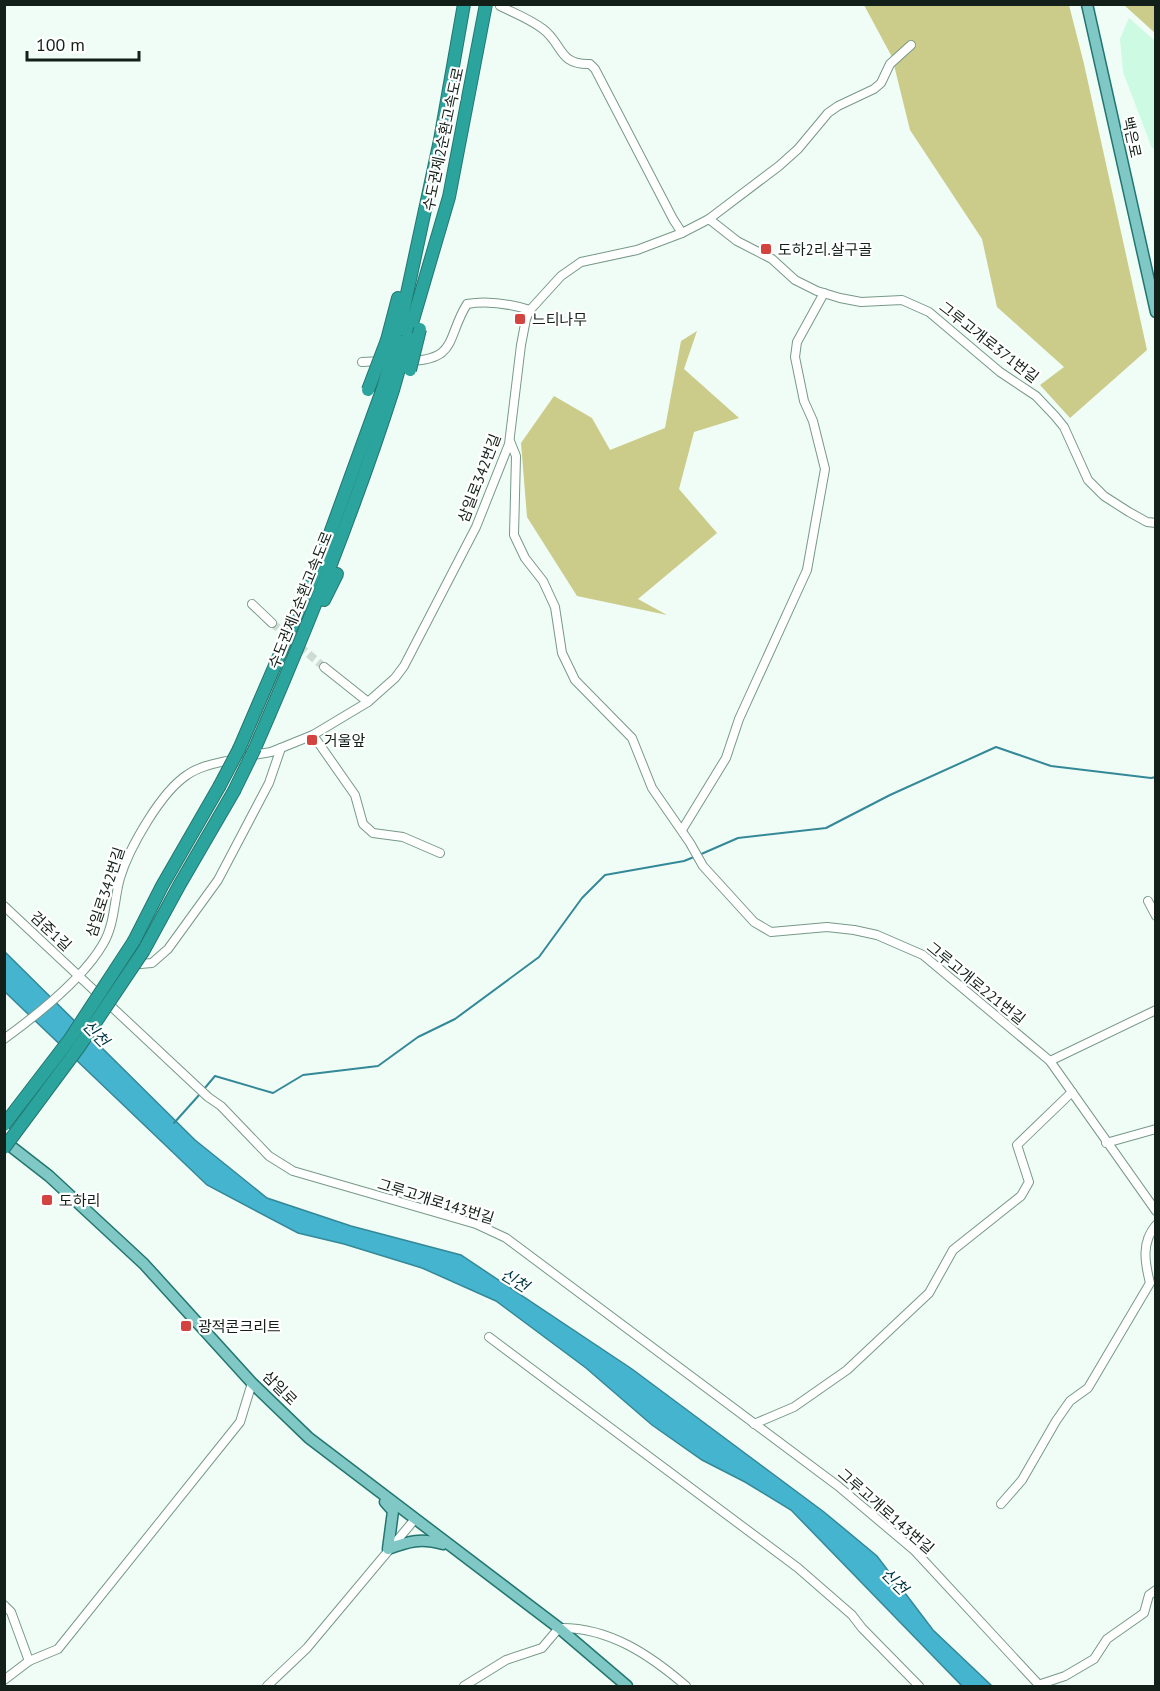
<svg xmlns="http://www.w3.org/2000/svg" width="1160" height="1691" font-family="'PT Sans','Noto Sans KR',sans-serif">
  <rect width="100%" height="100%" fill="#effdf6"/>
  <polygon fill="#ccfae2" points="1129,18 1155,41 1155,148 1152,148 1123,72 1120,39"/>
  <g fill="#cbcb8a">
    <polygon points="864,5 1069,5 1084,64 1147,350 1070,418 1040,385 1064,367 997,307 982,239 910,130 892,57"/>
    <polygon points="1124,5 1155,5 1155,33"/>
    <polygon points="697,331 684,369 739,418 694,432 679,489 717,533 638,599 667,615 577,596 527,517 521,443 554,396 592,418 610,450 665,428 681,341"/>
  </g>
  <polygon fill="#44b4cf" stroke="#358898" stroke-width="1.5" points="4,951 195,1140 267,1198 351,1226 461,1255 632,1369 824,1512 877,1556 933,1630 992,1686 962,1686 791,1510 745,1482 702,1460 652,1425 586,1368 496,1301 422,1268 344,1244 298,1233 207,1185 5,992"/>
  <g fill="none" stroke-linecap="round" stroke-linejoin="round">
    <g stroke="#358898" stroke-width="2">
      <polyline points="699,855 738,838 826,828 890,795 996,747 1051,766 1151,778 1156,777"/>
      <polyline points="204,1089 215,1076 273,1093 303,1075 378,1066 418,1037 455,1019 539,957 582,898 605,875 684,861 694,857"/>
      <polyline points="174,1123 200,1094"/>
    </g>
    <polyline stroke="#cedcd5" stroke-width="8" stroke-dasharray="8 4" stroke-linecap="butt" points="272,623 324,667"/>
    <g stroke="#798" stroke-width="10">
      <g id="minor">
        <path d="M500 6C514 13 530 19 543 29 563 44 558 65 590 64L595 69 673 219 682 233"/>
        <polyline points="709,219 779,166 798,149 828,113 838,106 874,89 881,83 890,64 911,45"/>
        <path d="M408 361C458 360 446 338 467 304 488 300 510 304 530 310"/>
        <polyline points="362,362 383,361"/>
        <polyline points="510,441 516,456 514,535 525,558 543,581 555,607 562,653 575,680 632,738 652,788 690,843 703,866 754,922 771,932 827,927 854,930 877,935 923,955 1050,1061 1156,1211"/>
        <polyline points="252,604 272,623"/>
        <polyline points="324,667 368,702"/>
        <polyline points="313,735 355,795 363,824 373,833 403,837 440,853"/>
        <polyline points="247,756 271,752 313,735 368,702 395,678 404,666 476,527 509,444 521,345 526,319 530,310 561,276 581,262 637,250 682,233 709,219 737,241 772,259 795,280 817,291 840,298 861,302 902,300 929,312 1000,372 1036,396 1055,416 1064,427 1088,480 1104,496 1129,512 1147,522 1156,523"/>
        <polyline points="682,830 726,758 739,719 807,570 825,469 813,421 804,401 795,357 797,342 824,293"/>
        <polyline points="1148,901 1156,916"/>
        <polyline points="4,906 208,1097 221,1106 269,1156 293,1171 476,1224 506,1238 838,1486 915,1551 1040,1686"/>
        <polyline points="140,964 152,963 168,949 218,880 269,783 281,748"/>
        <path d="M4 1039C37 1015 83 979 103 944 115 924 114 899 120 878 129 848 161 792 187 775 201 765 219 763 235 759"/>
        <polyline points="1050,1061 1156,1010"/>
        <polyline points="1106,1143 1156,1129"/>
        <polyline points="489,1337 798,1568 852,1615 862,1628 919,1686"/>
        <polyline points="754,1424 794,1407 847,1370 929,1293 953,1250 1021,1196 1029,1182 1017,1145 1072,1092"/>
        <path d="M1001 1504 1022 1480 1056 1421 1070 1401 1088 1388 1150 1283C1145 1263 1141 1242 1156 1225"/>
        <polyline points="4,1605 11,1612 29,1661 4,1680"/>
        <polyline points="29,1661 58,1649 240,1422 252,1383"/>
        <polyline points="1038,1685 1065,1676 1094,1659 1107,1639 1144,1613 1149,1595 1156,1590"/>
        <polyline points="267,1686 307,1648 415,1519"/>
        <path d="M464 1686 506 1660 542 1648 559 1628C609 1627 650 1655 686 1686"/>
      </g>
    </g>
    <g stroke="#23766f" stroke-width="13">
      <g id="major">
        <polyline points="1087,4 1156,312"/>
        <polyline points="4,1141 49,1176 144,1264 252,1383 309,1438 559,1628 627,1686"/>
        <path d="M385 1502 393 1511 388 1549C409 1541 421 1538 443 1544"/>
      </g>
    </g>
    <g stroke="#23766f" stroke-width="14">
      <g id="highway">
        <polyline points="408,337 449,197 486,4"/>
        <polyline points="387,340 398,298"/>
        <polyline points="397,340 440,140 464,4"/>
        <polyline points="324,600 337,574"/>
        <path d="M255 748C306 631 354 512 393 390"/>
        <polyline points="239,749 320,561 383,388"/>
        <polyline points="134,941 162,886 219,787"/>
        <polyline points="144,950 180,884 234,791"/>
      </g>
    </g>
    <use href="#minor" stroke="#fff" stroke-width="8"/>
    <use href="#major" stroke="#80c8c5" stroke-width="10"/>
    <use href="#highway" stroke="#2ca49e" stroke-width="12"/>
    <g stroke="#23766f" stroke-width="14" stroke-linecap="butt">
      <g id="highway-bridge">
        <polyline points="410,370 420,329"/>
        <polyline points="383,388 397,340"/>
        <polyline points="368,390 387,340"/>
        <polyline points="393,390 408,337"/>
        <polyline points="219,787 239,749"/>
        <polyline points="234,791 255,748"/>
        <polyline points="4,1125 70,1039 134,941"/>
        <polyline points="4,1148 79,1047 144,950"/>
      </g>
    </g>
    <use href="#highway-bridge" stroke="#2ca49e" stroke-width="12"/>
  </g>
  <g fill="#d34440" stroke="#fff" stroke-width="2">
    <rect x="760" y="243" width="12" height="12" rx="3"/>
    <rect x="514" y="313" width="12" height="12" rx="3"/>
    <rect x="306" y="734" width="12" height="12" rx="3"/>
    <rect x="41" y="1194" width="12" height="12" rx="3"/>
    <rect x="180" y="1320" width="12" height="12" rx="3"/>
  </g>
  <g text-anchor="middle" dominant-baseline="central" stroke-width="4.5" stroke-linejoin="round" paint-order="stroke">
    <g font-size="15" fill="#132019" stroke="#fff">
      <text transform="translate(1132 137) rotate(78)">백은로</text>
      <text transform="translate(443 139) rotate(-78)">수도권제2순환고속도로</text>
      <text transform="translate(989 342) rotate(38)">그루고개로371번길</text>
      <text transform="translate(479 478) rotate(-69)">삼일로342번길</text>
      <text transform="translate(300 600) rotate(-68)">수도권제2순환고속도로</text>
      <text transform="translate(105 892) rotate(-72)">삼일로342번길</text>
      <text transform="translate(51 931) rotate(43)">검준1길</text>
      <text transform="translate(976 983) rotate(39)">그루고개로221번길</text>
      <text transform="translate(436 1201) rotate(17)">그루고개로143번길</text>
      <text transform="translate(280 1388) rotate(45)">삼일로</text>
      <text transform="translate(886 1511) rotate(41)">그루고개로143번길</text>
    </g>
    <g font-size="15" fill="#132019" stroke="#fff" text-anchor="start">
      <text x="778" y="249">도하2리.살구골</text>
      <text x="532" y="319">느티나무</text>
      <text x="324" y="740">거울앞</text>
      <text x="59" y="1200">도하리</text>
      <text x="198" y="1326">광적콘크리트</text>
    </g>
    <g font-size="16" font-style="italic" fill="#013742" stroke="#fff">
      <text transform="translate(96 1033) rotate(46)">신천</text>
      <text transform="translate(515 1280) rotate(32)">신천</text>
      <text transform="translate(895 1581) rotate(45)">신천</text>
    </g>
  </g>
  <rect width="1160" height="1691" fill="none" stroke="#132019" stroke-width="12"/>
  <path d="M27 51v9h112v-9" fill="none" stroke="#132019" stroke-width="3"/>
  <text x="36" y="51" font-size="18" fill="#132019" stroke="#ffffff" stroke-width="4.5" paint-order="stroke">100 m</text>
</svg>
